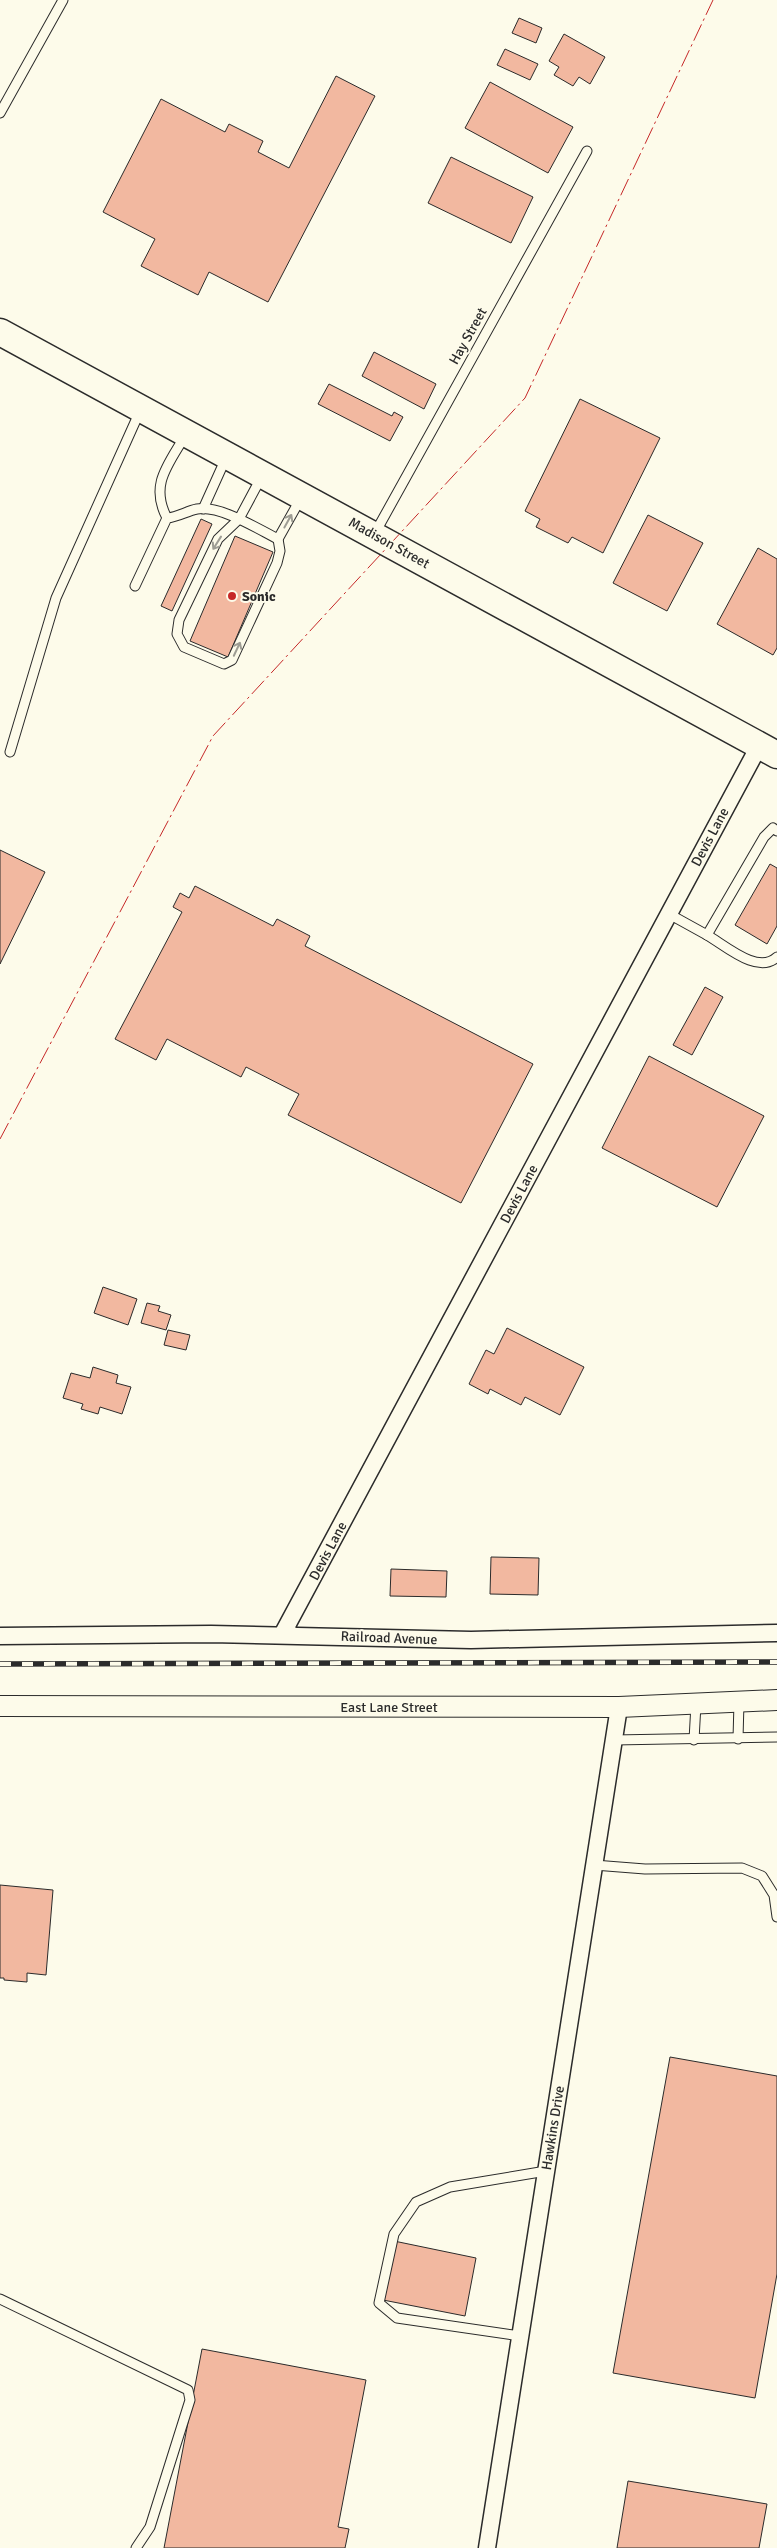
<svg xmlns="http://www.w3.org/2000/svg" width="777" height="2548" font-family="Signika,sans-serif">
  <rect width="100%" height="100%" fill="#fdfbea"/>
  <g fill="#f2b8a0" stroke="#2b2b2b">
    <polygon points="519,18 542,28 536,43 512,33"/>
    <polygon points="564,34 605,57 590,84 579,77 573,86 554,75 559,67 549,61"/>
    <polygon points="505,49 538,64 530,80 497,65"/>
    <polygon points="336,76 375,96 268,302 209,272 198,295 141,266 155,239 103,212 161,99 225,132 229,124 263,141 258,152 289,168"/>
    <polygon points="490,82 573,127 548,173 465,128"/>
    <polygon points="451,157 533,197 511,243 428,203"/>
    <polygon points="374,352 436,384 424,409 362,376"/>
    <polygon points="329,384 392,416 394,412 403,417 390,441 318,404"/>
    <polygon points="580,399 660,438 603,553 572,537 568,543 536,527 540,519 525,511"/>
    <polygon points="648,515 703,543 667,611 613,583"/>
    <polygon points="201,519 212,524 172,611 161,606"/>
    <polygon points="235,536 273,552 228,657 190,641"/>
    <polygon points="758,548 777,559 777,648 773,655 717,624"/>
    <polygon points="0,850 45,872 0,964"/>
    <polygon points="770,864 777,868 777,926 767,944 735,925"/>
    <polygon points="195,886 273,926 277,919 310,936 305,946 533,1064 461,1203 288,1115 299,1094 246,1067 241,1077 167,1039 156,1060 115,1039 182,912 173,907 180,893 189,898"/>
    <polygon points="705,987 723,997 692,1055 673,1045"/>
    <polygon points="649,1056 764,1116 717,1207 602,1148"/>
    <polygon points="103,1287 137,1299 128,1325 94,1313"/>
    <polygon points="147,1303 160,1306 158,1311 171,1315 166,1330 141,1323"/>
    <polygon points="507,1328 584,1367 560,1415 525,1397 521,1405 490,1389 488,1394 469,1384 486,1350 494,1354"/>
    <polygon points="168,1330 190,1335 186,1350 164,1345"/>
    <polygon points="93,1367 118,1375 116,1383 131,1387 122,1414 100,1407 98,1414 81,1409 83,1404 63,1398 71,1373 90,1378"/>
    <polygon points="491,1557 539,1558 538,1595 490,1594"/>
    <polygon points="391,1569 447,1571 446,1597 390,1596"/>
    <polygon points="0,1885 53,1890 46,1975 27,1973 27,1982 4,1980 4,1978 0,1978"/>
    <polygon points="670,2057 777,2076 777,2274 755,2398 613,2373"/>
    <polygon points="394,2241 476,2258 465,2316 383,2300"/>
    <polygon points="202,2349 366,2380 338,2527 349,2529 345,2548 164,2548"/>
    <polygon points="628,2481 767,2504 759,2548 617,2548"/>
  </g>
  <g fill="none" stroke-linecap="round" stroke-linejoin="round">
    <g stroke="#2b2b2b" stroke-width="11">
      <g id="service">
        <polyline points="0,113 63,0"/>
        <polyline points="262,476 239,519 218,539 179,620 177,634 184,647 224,664 232,660 277,563 280,551 278,539"/>
        <polyline points="203,509 226,458"/>
        <path d="M167 518C149 484 169 464 186 434"/>
        <polyline points="375,533 587,151"/>
        <path d="M135 586 167 518C178 517 187 511 197 509 220 505 258 529 278 539L301 498"/>
        <polyline points="10,752 56,598 140,411"/>
        <polyline points="669,914 707,935 764,837 773,828 777,831"/>
        <path d="M707 935C726 946 758 975 777 957"/>
        <polyline points="738,1739 739,1702"/>
        <polyline points="614,1740 777,1737"/>
        <polyline points="694,1740 696,1704"/>
        <polyline points="594,1865 645,1869 742,1868 762,1876 774,1895 777,1917"/>
        <polyline points="0,2299 188,2390 190,2400 150,2527 136,2548"/>
        <polyline points="520,2336 397,2318 379,2303 394,2234 416,2202 450,2187 546,2171"/>
      </g>
    </g>
    <g stroke="#2b2b2b" stroke-width="19">
      <g id="minor">
        <polyline points="293,1635 283,1633 759,746"/>
        <polyline points="0,1636 211,1634 471,1640 777,1633"/>
        <polyline points="487,2548 619,1707"/>
      </g>
    </g>
    <g stroke="#2b2b2b" stroke-width="22">
      <polyline id="tertiary" points="0,1706 619,1707 777,1700"/>
    </g>
    <g stroke="#2b2b2b" stroke-width="29">
      <polyline id="primary" points="0,332 777,755"/>
    </g>
    <use href="#service" stroke="#fdfbea" stroke-width="9"/>
    <use href="#minor" stroke="#fdfbea" stroke-width="16"/>
    <use href="#tertiary" stroke="#fdfbea" stroke-width="20"/>
    <use href="#primary" stroke="#fdfbea" stroke-width="26"/>
    <g stroke="#2b2b2b" stroke-width="5.5">
      <polyline id="rail" points="0,1664 777,1662"/>
    </g>
    <use href="#rail" stroke="#fdfbea" stroke-width="4" stroke-dasharray="11" stroke-linecap="butt"/>
    <polyline stroke="#c62828" stroke-width="1" stroke-dasharray="18 4 2.5 4" stroke-linecap="butt" points="0,1139 213,736 525,398 713,0"/>
  </g>
  <defs><path id="oneway-shaft" d="M-6 0H5M1.5-3L5.5 0L1.5 3" fill="none" stroke-width="1.6" stroke-linecap="round" stroke-linejoin="round" transform="scale(1.25)"/></defs>
  <g stroke="#9e9d94">
    <use href="#oneway-shaft" transform="translate(288 521) rotate(-61)"/>
    <use href="#oneway-shaft" transform="translate(217 543) rotate(122)"/>
    <use href="#oneway-shaft" transform="translate(237 649) rotate(-65)"/>
  </g>
  <circle fill="#c62828" stroke="#fdfbea" stroke-width="2" cx="232" cy="596" r="5"/>
  <g text-anchor="middle" dominant-baseline="central" stroke-width="4" stroke-linejoin="round" paint-order="stroke">
    <g font-size="14" fill="#2b2b2b" stroke="#fdfbea">
      <text transform="translate(468 336) rotate(-61)">Hay Street</text>
      <text transform="translate(389 543) rotate(29)">Madison Street</text>
      <text transform="translate(710 837) rotate(-62)">Devis Lane</text>
      <text transform="translate(519 1194) rotate(-62)">Devis Lane</text>
      <text transform="translate(328 1551) rotate(-62)">Devis Lane</text>
      <text transform="translate(389 1638) rotate(2)">Railroad Avenue</text>
      <text x="389" y="1707">East Lane Street</text>
      <text transform="translate(553 2128) rotate(-81)">Hawkins Drive</text>
    </g>
    <g font-size="14" font-weight="bold" fill="#2b2b2b" stroke="#fdfbea" text-anchor="start">
      <text x="242" y="596">Sonic</text>
    </g>
  </g>
</svg>
